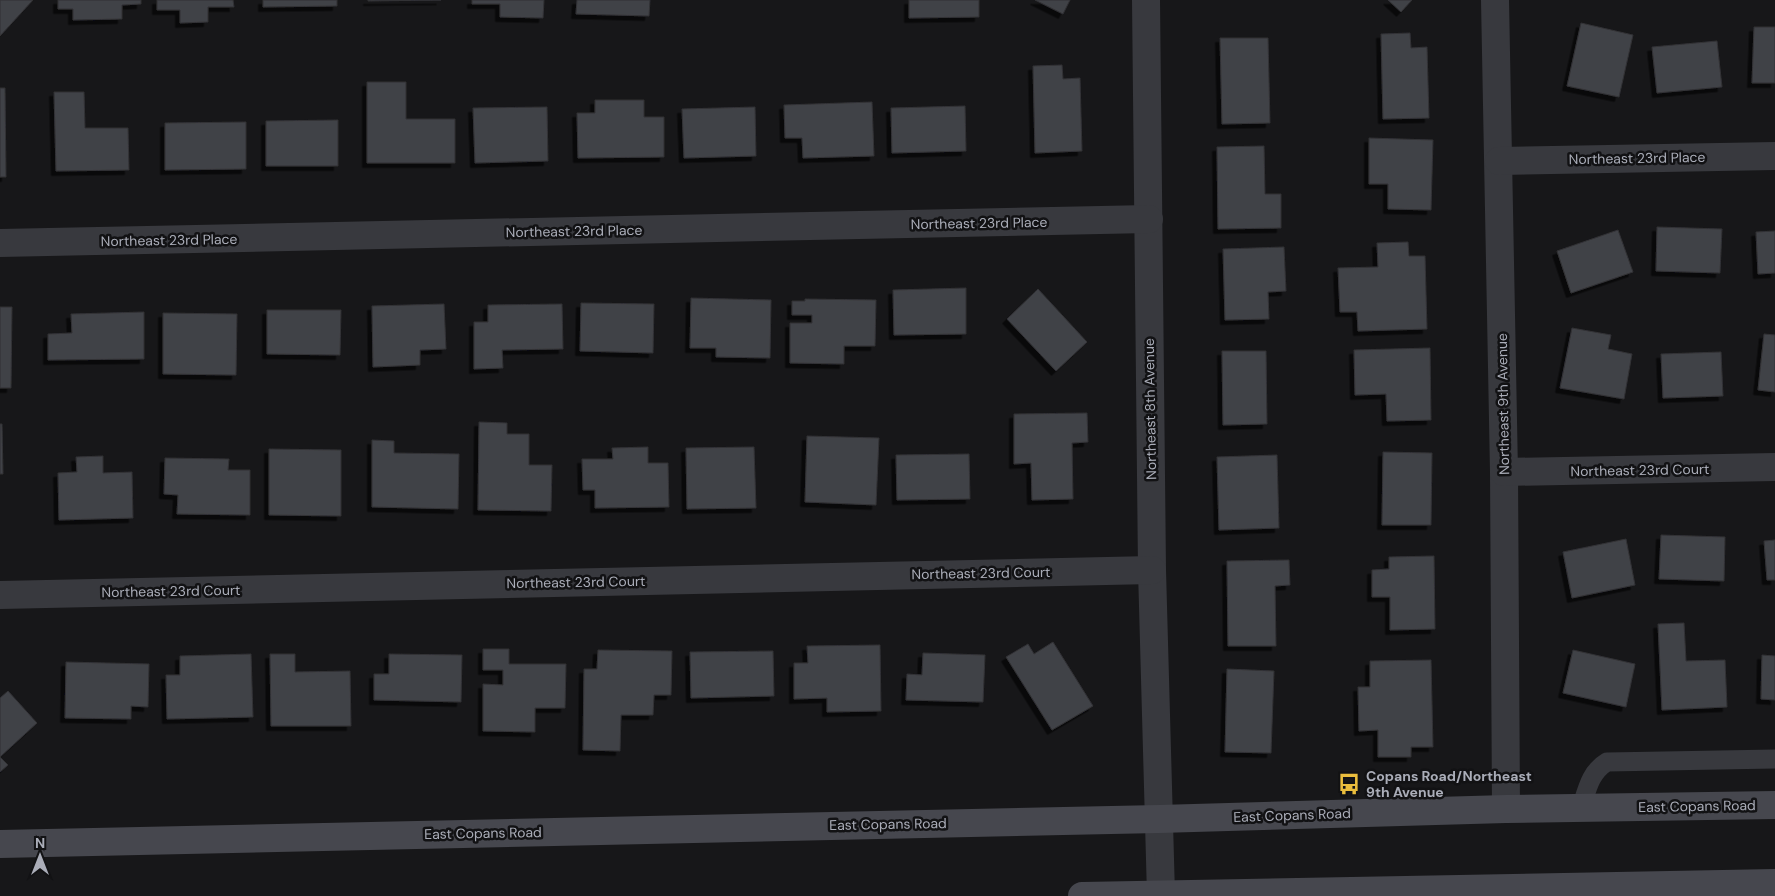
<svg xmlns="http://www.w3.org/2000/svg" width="1775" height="896" font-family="'DM Sans',sans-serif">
  <defs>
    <filter id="shadow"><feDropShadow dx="-4.5" dy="4.5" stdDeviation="0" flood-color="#0009"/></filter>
  </defs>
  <rect width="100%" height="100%" fill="#171719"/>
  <g fill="#414246" stroke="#313135" filter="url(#shadow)">
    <polygon points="0,0 33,0 0,36"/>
    <polygon points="58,0 141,0 141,4 122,5 122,19 73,20 73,9 58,9"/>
    <polygon points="157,0 233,0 234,7 208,7 208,22 180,23 180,10 157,10"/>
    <polygon points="263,0 337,0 337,6 263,7"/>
    <polygon points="368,0 441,0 368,1"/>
    <polygon points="472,0 544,0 543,18 500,17 500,4 472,4"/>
    <polygon points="577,0 650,0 649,16 576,14"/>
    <polygon points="909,0 979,0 979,17 909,18"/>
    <polygon points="1035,0 1070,0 1063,14"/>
    <polygon points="1388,0 1412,0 1401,12"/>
    <polygon points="1581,23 1633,35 1619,97 1567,86"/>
    <polygon points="1754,27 1775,27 1775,83 1752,83"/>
    <polygon points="1410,33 1411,48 1427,47 1429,118 1383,119 1381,34"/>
    <polygon points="1220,38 1268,38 1270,123 1222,124"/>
    <polygon points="1717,41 1722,87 1657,93 1652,47"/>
    <polygon points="1062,65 1063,79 1080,78 1082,151 1035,153 1033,66"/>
    <polygon points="367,82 406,82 406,119 455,119 455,163 367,163"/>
    <polygon points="0,88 5,88 6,177 0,177"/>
    <polygon points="54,92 84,92 85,128 128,128 129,170 56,171"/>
    <polygon points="595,100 644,100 644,117 664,117 664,157 578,158 577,113 595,113"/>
    <polygon points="872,102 874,156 803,158 802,138 785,138 784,105"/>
    <polygon points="965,106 966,151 892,153 891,108"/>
    <polygon points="547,107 548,161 475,163 473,108"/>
    <polygon points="755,107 756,156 684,158 682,109"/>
    <polygon points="338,120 338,166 266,166 266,121"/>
    <polygon points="246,122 246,169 165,170 165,123"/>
    <polygon points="1369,138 1433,140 1431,210 1388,209 1388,184 1369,184"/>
    <polygon points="1264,146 1265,194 1281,194 1281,228 1218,229 1217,147"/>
    <polygon points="1657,227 1722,229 1720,273 1656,271"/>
    <polygon points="1618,230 1633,272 1571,293 1557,251"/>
    <polygon points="1775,231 1775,273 1758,274 1756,232"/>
    <polygon points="1408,242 1409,256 1425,256 1427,329 1358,331 1357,312 1340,312 1338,268 1378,267 1377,243"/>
    <polygon points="1284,247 1286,291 1268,292 1269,319 1225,320 1223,249"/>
    <polygon points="966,288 966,334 894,335 893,290"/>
    <polygon points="1038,289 1087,342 1056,371 1007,319"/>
    <polygon points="691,298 771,300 770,358 716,357 716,348 690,348"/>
    <polygon points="805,299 876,300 875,346 844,346 844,364 790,363 790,323 812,323 812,315 792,315 792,301 805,301"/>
    <polygon points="581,303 654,304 653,353 580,351"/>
    <polygon points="444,304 446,349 420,350 420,365 373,367 372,306"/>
    <polygon points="562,304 563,349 502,350 503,368 474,369 474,322 488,322 488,305"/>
    <polygon points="0,307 12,307 11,388 0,388"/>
    <polygon points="267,310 341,310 340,355 267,354"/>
    <polygon points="144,312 144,359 48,360 48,334 72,333 71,314"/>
    <polygon points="163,313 237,314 236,375 163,374"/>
    <polygon points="1572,328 1611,335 1608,349 1632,354 1624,399 1560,388"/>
    <polygon points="1764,334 1775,335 1775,392 1758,390"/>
    <polygon points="1430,348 1431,420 1387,421 1386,394 1355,395 1354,350"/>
    <polygon points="1222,351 1266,351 1267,424 1223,425"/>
    <polygon points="1721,352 1723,396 1663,398 1661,354"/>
    <polygon points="1087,413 1088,442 1072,443 1073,499 1032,500 1031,463 1014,464 1014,414"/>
    <polygon points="479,422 507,423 507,434 529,434 529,465 552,465 551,511 478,510"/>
    <polygon points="0,424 2,424 3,474 0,474"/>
    <polygon points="807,436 879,438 876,505 805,502"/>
    <polygon points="372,440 394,441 394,453 459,454 458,509 372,507"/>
    <polygon points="648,447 648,463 668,463 669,507 595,508 595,490 583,490 582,459 613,459 612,448"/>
    <polygon points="754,447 756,508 687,509 686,448"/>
    <polygon points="269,449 341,450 341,516 269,515"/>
    <polygon points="1383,452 1432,453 1431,525 1382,525"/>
    <polygon points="969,454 970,499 897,500 896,455"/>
    <polygon points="1277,455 1279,528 1219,530 1217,457"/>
    <polygon points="103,456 103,473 132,472 133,518 59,520 58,473 77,472 76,457"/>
    <polygon points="165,458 229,459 228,470 250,470 250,515 177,514 178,495 164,494"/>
    <polygon points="1661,535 1725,537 1724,581 1659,579"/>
    <polygon points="1626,539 1635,585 1572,598 1563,552"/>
    <polygon points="1775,540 1775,580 1767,580 1764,541"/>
    <polygon points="1434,556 1435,629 1390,630 1390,597 1372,597 1372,570 1389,569 1389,557"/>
    <polygon points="1289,560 1290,585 1275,586 1276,646 1228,646 1227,561"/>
    <polygon points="1684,623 1686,661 1725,660 1727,707 1662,710 1658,624"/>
    <polygon points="1053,642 1093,706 1052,730 1006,657 1028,644 1034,654"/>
    <polygon points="880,645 881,711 827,712 827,698 794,699 794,663 808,663 807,646"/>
    <polygon points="483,649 509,649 509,664 566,664 565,708 535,708 535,732 483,731 483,684 503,685 503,670 483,670"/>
    <polygon points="598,650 672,651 671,695 654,695 653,715 621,715 620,751 583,750 584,669 597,669"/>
    <polygon points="1573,650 1635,664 1626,707 1563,693"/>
    <polygon points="773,651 774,696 691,698 690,652"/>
    <polygon points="923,653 985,655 983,702 906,700 907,674 922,675"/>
    <polygon points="251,654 253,717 167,719 166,675 180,675 180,656"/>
    <polygon points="270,654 295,654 295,672 350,671 351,726 271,726"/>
    <polygon points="389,654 462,655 461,702 374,700 374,674 389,674"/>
    <polygon points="1762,655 1775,656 1775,700 1761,699"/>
    <polygon points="1431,660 1433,747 1411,747 1411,757 1378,757 1378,730 1359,731 1358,687 1370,687 1370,661"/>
    <polygon points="66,662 149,664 148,707 131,706 131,719 65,718"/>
    <polygon points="1227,669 1274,671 1271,753 1225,752"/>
    <polygon points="8,691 37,723 0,757 8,765 0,772 0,698"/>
  </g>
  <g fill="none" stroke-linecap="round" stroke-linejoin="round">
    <path stroke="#38393e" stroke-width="19" d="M1581 808C1587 790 1590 772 1607 762L1775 759"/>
    <g stroke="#38393e" stroke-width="28">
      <polyline points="1146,0 1152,570 1161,895"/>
      <polyline points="1495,0 1504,472 1506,809"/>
      <polyline points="1499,161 1775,156"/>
      <polyline points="0,243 1149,219"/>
      <polyline points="1504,472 1775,467"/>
      <polyline points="0,595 1152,570"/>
    </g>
    <g stroke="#46474e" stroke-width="28">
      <polyline points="0,844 1159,819 1506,809 1775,805"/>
      <polyline points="1082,896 1775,883"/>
    </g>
  </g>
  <defs>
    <g id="bus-bare" transform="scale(1.725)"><path d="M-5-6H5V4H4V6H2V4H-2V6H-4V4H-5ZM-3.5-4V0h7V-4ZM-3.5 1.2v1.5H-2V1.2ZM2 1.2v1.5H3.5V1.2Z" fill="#eabd3d" stroke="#121214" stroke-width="2.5" paint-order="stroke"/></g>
  </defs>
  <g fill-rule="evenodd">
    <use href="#bus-bare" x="1349" y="784"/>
  </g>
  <g text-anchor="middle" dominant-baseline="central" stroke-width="5" stroke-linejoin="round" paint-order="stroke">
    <g font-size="14" fill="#aaadb8" stroke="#121214">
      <text transform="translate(1637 158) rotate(-1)">Northeast 23rd Place</text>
      <text transform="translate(979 223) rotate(-1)">Northeast 23rd Place</text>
      <text transform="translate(574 231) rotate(-1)">Northeast 23rd Place</text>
      <text transform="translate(169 240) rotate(-1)">Northeast 23rd Place</text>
      <text transform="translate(1503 404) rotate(-91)">Northeast 9th Avenue</text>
      <text transform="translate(1150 409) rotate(-91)">Northeast 8th Avenue</text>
      <text transform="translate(1640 470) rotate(-1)">Northeast 23rd Court</text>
      <text transform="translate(981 573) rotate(-1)">Northeast 23rd Court</text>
      <text transform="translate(576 582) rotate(-1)">Northeast 23rd Court</text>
      <text transform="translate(171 591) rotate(-1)">Northeast 23rd Court</text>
      <text transform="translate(1697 806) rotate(-1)">East Copans Road</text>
      <text transform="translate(1292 815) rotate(-2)">East Copans Road</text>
      <text transform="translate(888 824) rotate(-1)">East Copans Road</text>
      <text transform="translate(483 833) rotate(-1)">East Copans Road</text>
    </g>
    <g font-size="14" font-weight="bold" fill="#aaadb8" stroke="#121214" text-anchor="start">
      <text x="1366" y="776">Copans Road/Northeast<tspan x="1366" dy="16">9th Avenue</tspan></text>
    </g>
  </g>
  <g transform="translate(40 856)" stroke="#121214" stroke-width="4" paint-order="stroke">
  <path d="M0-4L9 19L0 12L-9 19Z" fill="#aaadb8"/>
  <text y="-8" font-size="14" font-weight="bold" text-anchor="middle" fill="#aaadb8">N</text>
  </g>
</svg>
